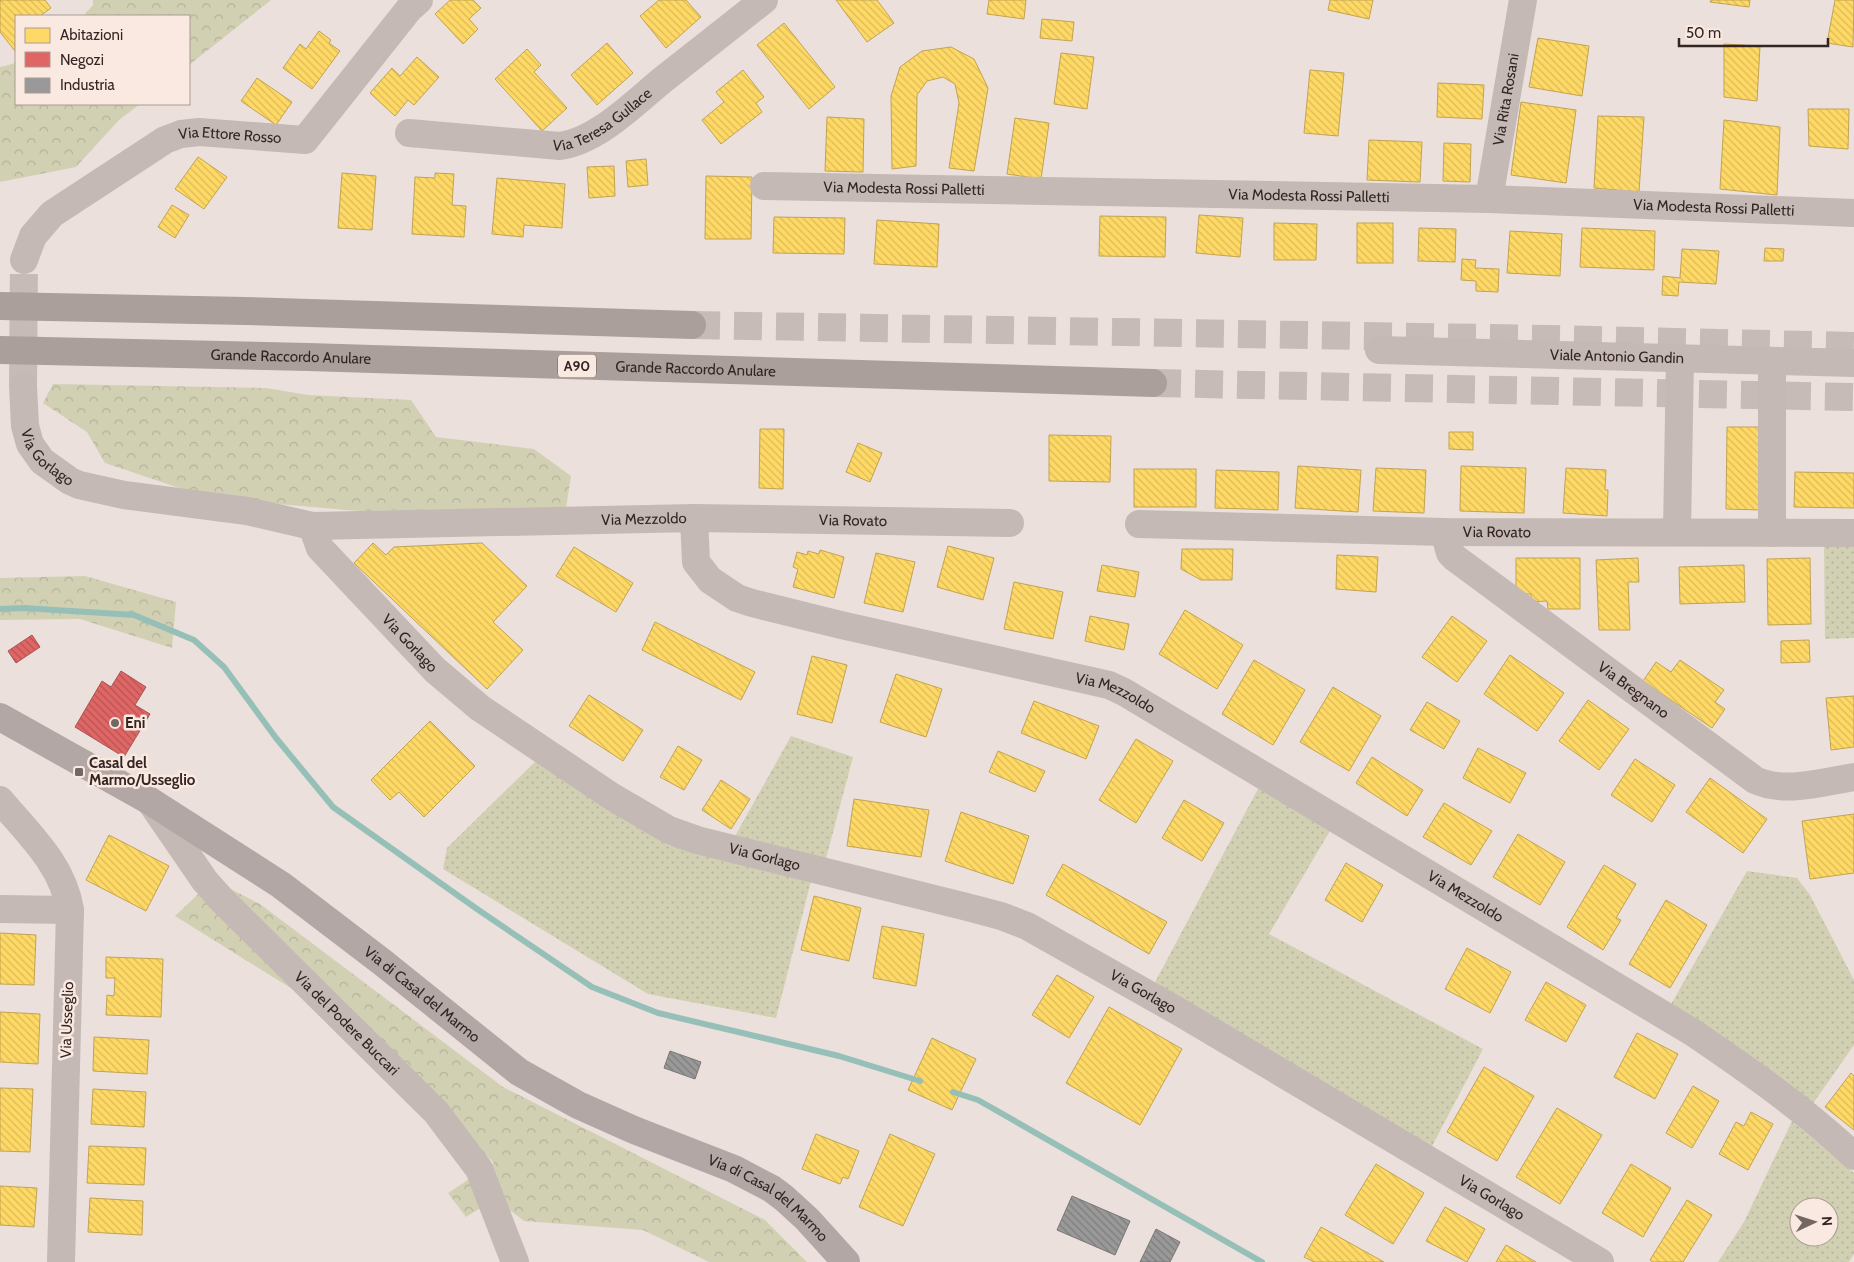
<svg xmlns="http://www.w3.org/2000/svg" width="1854" height="1262" font-family="Cabin,sans-serif">
  <defs>
    <pattern id="grass-dots" width="8" height="8" patternUnits="userSpaceOnUse" patternTransform="scale(1.25)"><rect width="8" height="8" fill="#d1d0b3"/><path d="M2 2h.1M6 6h.1" fill="none" stroke="#b4b29a" stroke-width="1.8" stroke-linecap="round"/></pattern>
    <pattern id="forest-crowns" width="20" height="18" patternUnits="userSpaceOnUse" patternTransform="scale(1.25)"><rect width="20" height="18" fill="#d1d0b3"/><path d="M2 6a3 3 0 1 1 6 0M12 15a3 3 0 1 1 6 0" fill="none" stroke="#b4b29a"/></pattern>
    <pattern id="homes-back-hatch" width="6" height="6" patternUnits="userSpaceOnUse" patternTransform="scale(1.25)"><rect width="6" height="6" fill="#ffd966"/><path d="M-1 5l2 2M0 0l6 6M5-1l2 2" fill="none" stroke="#dbba58"/></pattern>
    <pattern id="shops-back-hatch" width="6" height="6" patternUnits="userSpaceOnUse" patternTransform="scale(1.25)"><rect width="6" height="6" fill="#e06666"/><path d="M-1 5l2 2M0 0l6 6M5-1l2 2" fill="none" stroke="#b65454"/></pattern>
    <pattern id="industry-back-hatch" width="6" height="6" patternUnits="userSpaceOnUse" patternTransform="scale(1.25)"><rect width="6" height="6" fill="#999"/><path d="M-1 5l2 2M0 0l6 6M5-1l2 2" fill="none" stroke="#7e7d7c"/></pattern>
  </defs>
  <rect width="100%" height="100%" fill="#ebe0db"/>
  <g fill="url(#grass-dots)" fill-rule="evenodd">
    <polygon points="1824,545 1854,545 1854,638 1825,639"/>
    <polygon points="791,736 853,757 825,862 734,838"/>
    <polygon points="540,757 666,844 811,881 776,1018 648,994 443,869 447,848"/>
    <polygon points="1259,787 1331,829 1269,934 1483,1049 1430,1150 1154,984"/>
    <polygon points="1747,871 1797,878 1810,895 1854,980 1854,1045 1812,1105 1670,1006"/>
    <path d="M1792 1121 1854 1173V1254L1849 1262H1718L1744 1222ZM1799 1207H1829V1237H1799Z"/>
  </g>
  <g fill="url(#forest-crowns)">
    <polygon points="93,0 271,0 189,65 189,16 83,16 93,5"/>
    <polygon points="16,63 16,104 140,104 119,120 76,167 0,182 0,67"/>
    <polygon points="53,384 266,388 308,395 411,400 436,437 534,449 571,476 566,508 359,511 209,498 105,463 87,432 43,403"/>
    <polygon points="85,576 176,602 172,648 80,619 0,620 0,578"/>
    <polygon points="213,880 260,904 503,1087 765,1220 807,1262 709,1262 643,1230 524,1221 495,1199 466,1217 448,1193 494,1163 383,1053 302,995 175,916"/>
  </g>
  <g fill="url(#homes-back-hatch)" stroke="#c2a352">
    <polygon points="0,0 45,0 51,8 40,16 16,16 15,51 0,32"/>
    <polygon points="450,0 473,0 481,8 469,19 478,29 463,44 435,14"/>
    <polygon points="659,0 686,0 701,17 666,48 640,16"/>
    <polygon points="836,0 877,0 894,23 867,42"/>
    <polygon points="989,0 1026,0 1024,19 987,14"/>
    <polygon points="1330,0 1373,0 1369,19 1328,10"/>
    <polygon points="1711,0 1750,0 1749,7 1710,2"/>
    <polygon points="1835,0 1854,0 1853,47 1827,43"/>
    <polygon points="1042,19 1074,22 1072,41 1040,38"/>
    <polygon points="784,23 835,87 809,109 757,45"/>
    <polygon points="319,31 331,40 329,43 340,51 312,89 283,68 300,44 306,49"/>
    <polygon points="1538,38 1589,46 1582,96 1529,87"/>
    <polygon points="607,43 633,73 597,105 571,75"/>
    <polygon points="1724,44 1760,46 1757,101 1724,97"/>
    <polygon points="951,47 974,59 988,88 974,171 949,168 959,103 955,84 943,77 927,81 917,95 916,166 892,169 891,96 900,67 922,51"/>
    <polygon points="527,49 541,65 534,72 567,108 542,131 495,79"/>
    <polygon points="1061,53 1094,57 1087,109 1054,104"/>
    <polygon points="417,57 439,77 414,105 408,100 395,116 370,93 392,68 400,76"/>
    <polygon points="743,70 764,97 756,103 762,112 721,144 702,120 724,102 716,92"/>
    <polygon points="1310,70 1344,73 1338,136 1304,133"/>
    <polygon points="257,78 292,102 276,125 241,101"/>
    <polygon points="1438,83 1484,85 1482,119 1437,117"/>
    <polygon points="1521,102 1576,110 1566,183 1511,175"/>
    <polygon points="1808,109 1849,109 1848,149 1809,146"/>
    <polygon points="1598,116 1644,117 1639,192 1594,188"/>
    <polygon points="827,117 864,119 863,172 825,171"/>
    <polygon points="1015,118 1049,123 1041,179 1007,174"/>
    <polygon points="1724,120 1780,127 1777,195 1720,189"/>
    <polygon points="1369,140 1422,142 1420,182 1367,180"/>
    <polygon points="1444,143 1471,144 1470,182 1443,181"/>
    <polygon points="198,157 227,177 204,209 175,189"/>
    <polygon points="646,159 648,185 628,187 626,161"/>
    <polygon points="614,166 615,196 589,198 587,167"/>
    <polygon points="342,173 376,176 372,230 338,228"/>
    <polygon points="435,173 454,174 452,205 466,206 464,237 412,234 415,177 435,178"/>
    <polygon points="706,176 752,177 751,239 705,239"/>
    <polygon points="497,178 565,184 562,228 524,225 523,237 492,234"/>
    <polygon points="172,205 189,215 175,238 158,227"/>
    <polygon points="1199,215 1243,218 1240,257 1196,253"/>
    <polygon points="1100,216 1166,217 1165,257 1099,256"/>
    <polygon points="774,217 845,218 844,254 773,253"/>
    <polygon points="877,220 939,224 937,267 874,264"/>
    <polygon points="1274,223 1317,224 1316,260 1274,260"/>
    <rect x="1357" y="223" width="36" height="40"/>
    <polygon points="1419,228 1456,229 1455,262 1418,261"/>
    <polygon points="1582,228 1655,231 1654,270 1580,267"/>
    <polygon points="1510,231 1562,234 1560,276 1507,273"/>
    <polygon points="1765,248 1784,249 1783,261 1764,261"/>
    <polygon points="1682,249 1719,251 1716,284 1679,282 1678,296 1662,295 1663,276 1680,278"/>
    <polygon points="1462,259 1476,260 1475,268 1499,269 1498,292 1476,291 1476,281 1461,280"/>
    <polygon points="1727,427 1763,427 1762,510 1726,509"/>
    <polygon points="760,429 784,429 783,489 759,488"/>
    <polygon points="1449,432 1473,432 1473,450 1449,449"/>
    <polygon points="1049,435 1111,436 1110,482 1049,481"/>
    <polygon points="858,443 882,453 870,482 846,472"/>
    <polygon points="1298,466 1361,470 1358,512 1295,508"/>
    <polygon points="1461,466 1526,468 1524,513 1460,511"/>
    <polygon points="1376,468 1426,470 1424,513 1373,511"/>
    <polygon points="1566,468 1606,470 1605,490 1608,490 1607,516 1563,513"/>
    <rect x="1134" y="469" width="62" height="38"/>
    <polygon points="1216,470 1279,472 1278,510 1215,508"/>
    <polygon points="1795,472 1854,473 1854,508 1794,507"/>
    <polygon points="373,543 386,555 394,547 482,543 527,586 493,622 523,650 487,689 354,563"/>
    <polygon points="948,546 994,558 983,600 937,587"/>
    <polygon points="574,547 633,583 616,612 556,576"/>
    <polygon points="1182,549 1233,549 1232,580 1201,580 1181,569"/>
    <polygon points="820,550 844,557 834,598 793,587 798,569 793,567 797,552 807,555 808,551 819,554"/>
    <polygon points="876,553 915,562 903,612 864,603"/>
    <polygon points="1337,555 1378,557 1376,592 1336,589"/>
    <polygon points="1516,558 1580,558 1580,609 1548,609 1547,601 1531,602 1531,594 1516,594"/>
    <polygon points="1638,558 1639,582 1628,582 1630,630 1599,630 1596,560"/>
    <polygon points="1810,558 1811,624 1768,625 1767,559"/>
    <polygon points="1102,565 1139,572 1135,597 1097,591"/>
    <polygon points="1744,565 1745,602 1680,604 1679,567"/>
    <polygon points="1014,582 1063,592 1053,639 1004,629"/>
    <polygon points="1185,610 1243,645 1217,689 1159,654"/>
    <polygon points="1090,616 1129,624 1124,650 1085,641"/>
    <polygon points="1452,616 1487,641 1457,682 1422,657"/>
    <polygon points="655,622 755,672 741,700 642,650"/>
    <polygon points="1809,640 1810,662 1781,663 1781,641"/>
    <polygon points="1510,655 1564,693 1537,731 1484,694"/>
    <polygon points="812,656 847,665 832,723 797,714"/>
    <polygon points="1254,660 1305,690 1273,745 1222,714"/>
    <polygon points="1680,660 1724,690 1715,702 1725,709 1712,728 1643,681 1656,662 1671,672"/>
    <polygon points="896,674 942,689 926,737 880,722"/>
    <polygon points="1333,687 1381,716 1349,771 1300,742"/>
    <polygon points="589,695 643,730 623,761 569,726"/>
    <polygon points="1854,696 1854,747 1831,750 1826,698"/>
    <polygon points="1588,700 1629,729 1599,770 1559,741"/>
    <polygon points="1034,701 1099,726 1086,759 1021,733"/>
    <polygon points="1427,702 1460,721 1444,749 1410,730"/>
    <polygon points="430,721 475,766 424,817 399,792 390,800 371,780"/>
    <polygon points="1136,739 1173,761 1136,823 1099,800"/>
    <polygon points="678,746 702,760 684,790 660,777"/>
    <polygon points="1478,748 1526,773 1510,803 1463,778"/>
    <polygon points="998,751 1045,771 1035,792 989,772"/>
    <polygon points="1372,757 1423,790 1407,816 1356,783"/>
    <polygon points="1635,759 1675,785 1652,822 1611,795"/>
    <polygon points="1710,778 1767,819 1743,853 1686,812"/>
    <polygon points="721,780 750,799 731,829 702,810"/>
    <polygon points="854,799 929,810 921,857 847,846"/>
    <polygon points="1184,800 1224,823 1202,861 1162,838"/>
    <polygon points="1444,803 1492,831 1471,865 1423,837"/>
    <polygon points="961,812 1029,836 1013,884 945,861"/>
    <polygon points="1854,814 1854,873 1810,879 1802,821"/>
    <polygon points="1518,834 1565,862 1540,905 1493,877"/>
    <polygon points="109,835 169,866 146,911 86,880"/>
    <polygon points="1346,863 1383,885 1362,922 1325,900"/>
    <polygon points="1063,864 1167,922 1149,954 1046,895"/>
    <polygon points="1604,865 1636,884 1616,918 1621,920 1603,950 1567,927"/>
    <polygon points="814,896 861,908 849,961 801,950"/>
    <polygon points="1666,900 1707,925 1670,988 1629,964"/>
    <polygon points="882,926 924,934 916,986 873,978"/>
    <polygon points="0,933 36,935 34,985 0,984"/>
    <polygon points="1467,948 1511,972 1490,1013 1445,989"/>
    <polygon points="106,957 163,959 161,1017 106,1015 107,995 114,996 115,978 106,978"/>
    <polygon points="1057,975 1094,997 1069,1038 1032,1015"/>
    <polygon points="1546,982 1586,1005 1566,1042 1525,1020"/>
    <polygon points="1109,1007 1182,1049 1140,1125 1066,1083"/>
    <polygon points="0,1012 40,1014 38,1064 0,1062"/>
    <polygon points="1637,1033 1678,1054 1655,1099 1614,1077"/>
    <polygon points="94,1037 149,1040 147,1074 93,1071"/>
    <polygon points="932,1038 976,1059 952,1110 908,1090"/>
    <polygon points="1484,1067 1534,1096 1497,1161 1447,1132"/>
    <polygon points="1851,1073 1854,1076 1854,1130 1825,1107"/>
    <polygon points="1693,1086 1719,1101 1692,1148 1666,1133"/>
    <polygon points="0,1088 33,1089 30,1152 0,1151"/>
    <polygon points="93,1089 146,1092 144,1127 91,1124"/>
    <polygon points="1557,1108 1602,1135 1560,1204 1516,1177"/>
    <polygon points="1751,1112 1773,1124 1748,1170 1719,1154 1736,1122 1744,1126"/>
    <polygon points="816,1134 859,1151 848,1179 843,1177 840,1184 802,1169"/>
    <polygon points="890,1134 935,1154 903,1226 859,1207"/>
    <polygon points="89,1146 146,1148 144,1185 87,1183"/>
    <polygon points="1376,1164 1424,1193 1393,1244 1345,1215"/>
    <polygon points="1631,1164 1671,1188 1643,1237 1602,1213"/>
    <polygon points="0,1186 37,1188 34,1227 0,1225"/>
    <polygon points="90,1198 143,1201 142,1235 88,1232"/>
    <polygon points="1687,1200 1712,1215 1683,1262 1653,1262 1650,1260"/>
    <polygon points="1445,1207 1485,1229 1467,1262 1426,1241"/>
    <polygon points="1321,1227 1384,1262 1314,1262 1304,1257"/>
    <polygon points="1506,1245 1536,1262 1496,1262"/>
  </g>
  <g fill="url(#shops-back-hatch)" stroke="#ac5252">
    <polygon points="32,635 40,647 16,663 8,651"/>
    <polygon points="121,671 146,687 135,705 150,714 124,757 75,727 102,681 111,687"/>
  </g>
  <g fill="url(#industry-back-hatch)" stroke="#7b7676">
    <polygon points="670,1051 701,1062 695,1079 664,1068"/>
    <polygon points="1072,1196 1130,1221 1115,1255 1057,1230"/>
    <polygon points="1156,1229 1180,1242 1170,1262 1140,1262"/>
  </g>
  <g fill="none" stroke-linecap="round" stroke-linejoin="round">
    <g stroke="#96c0b7" stroke-width="6">
      <polyline points="0,609 24,608 134,615 194,640 224,667 276,738 333,807 477,909 592,987 658,1013 839,1056 920,1081"/>
      <polyline points="953,1092 978,1100 1262,1262"/>
    </g>
    <polyline stroke="#c6bbb6" stroke-width="28" stroke-dasharray="28 14" stroke-linecap="butt" points="23,386 24,260"/>
    <g stroke="#c6bbb6" stroke-width="28" stroke-dasharray="28 14" stroke-linecap="butt">
      <polyline points="692,325 1547,339 1854,346"/>
      <polyline points="1153,383 1854,397"/>
    </g>
    <g stroke="#c4b9b4" stroke-width="28">
      <path id="s1" d="M409 133 560 146C599 140 635 102 665 78 698 52 731 26 764 0"/>
      <path id="s2" d="M764 186 1489 199 1854 213"/>
      <path id="s3" d="M1489 199 1523 0"/>
      <path id="s4" d="M24 260 33 236 52 214 165 140 181 134 199 132 305 140 409 9 419 0"/>
      <path id="s5" d="M1379 350 1854 363"/>
      <path id="s6" d="M23 386 25 426 30 444 42 461 70 481 79 485 124 495 247 511 312 526 320 548 435 670 480 708 611 796 669 830 697 840 967 907 1001 916 1027 926 1181 1013 1600 1262"/>
      <path id="s7" d="M694 518 1010 523"/>
      <path id="s8" d="M1139 524 1444 532 1854 533"/>
      <path id="s9" d="M312 526 694 518 696 562 710 580 737 598 752 603 841 625 1109 685 1124 692 1692 1032C1748 1070 1804 1109 1854 1156"/>
      <polyline points="1677,531 1680,358"/>
      <path id="s10" d="M1444 532 1450 553 1455 558 1755 780C1784 794 1823 782 1854 777"/>
      <polyline points="1772,533 1772,361"/>
      <path d="M0 800C29 834 63 865 70 910L61 1262"/>
      <path id="s11" d="M150 801 205 881 222 900 436 1112 479 1169 515 1262"/>
      <polyline points="0,909 70,910"/>
    </g>
    <path stroke="#b2a7a4" stroke-width="28" id="s12" d="M0 717 150 801 281 885 382 962 519 1072 578 1105 634 1130 734 1169 772 1189 784 1198 807 1219 846 1262"/>
    <g stroke="#aa9f9b" stroke-width="28">
      <polyline points="0,306 245,311 692,325"/>
      <path id="s13" d="M0 350 308 357 1153 383"/>
    </g>
  </g>
  <g fill="#746663" stroke="#fae9e0" stroke-width="2">
    <circle cx="115" cy="723" r="5"/>
    <rect x="74" y="767" width="10" height="10" rx="2.5"/>
  </g>
  <g text-anchor="middle" dominant-baseline="central" stroke-width="5" stroke-linejoin="round" paint-order="stroke">
    <rect fill="#fae9e0" stroke="#6f605c" stroke-width="1" x="558" y="354.5" width="38" height="23" rx="4"/>
    <g font-size="14" font-weight="bold" fill="#342523">
      <text x="577" y="366">A90</text>
    </g>
    <g font-size="15" fill="#342523" stroke="#fae9e0">
      <text stroke="none"><textPath href="#s3" startOffset="101">Via Rita Rosani</textPath></text>
      <text stroke="none"><textPath href="#s1" startOffset="201">Via Teresa Gullace</textPath></text>
      <text stroke="none"><textPath href="#s4" startOffset="256">Via Ettore Rosso</textPath></text>
      <text stroke="none"><textPath href="#s2" startOffset="140">Via Modesta Rossi Palletti</textPath></text>
      <text stroke="none"><textPath href="#s2" startOffset="545">Via Modesta Rossi Palletti</textPath></text>
      <text stroke="none"><textPath href="#s2" startOffset="950">Via Modesta Rossi Palletti</textPath></text>
      <text stroke="none"><textPath href="#s13" startOffset="291">Grande Raccordo Anulare</textPath></text>
      <text stroke="none"><textPath href="#s5" startOffset="238">Viale Antonio Gandin</textPath></text>
      <text stroke="none"><textPath href="#s13" startOffset="696">Grande Raccordo Anulare</textPath></text>
      <text stroke="none"><textPath href="#s6" startOffset="80">Via Gorlago</textPath></text>
      <text stroke="none"><textPath href="#s9" startOffset="332">Via Mezzoldo</textPath></text>
      <text stroke="none"><textPath href="#s7" startOffset="159">Via Rovato</textPath></text>
      <text stroke="none"><textPath href="#s8" startOffset="358">Via Rovato</textPath></text>
      <text stroke="none"><textPath href="#s6" startOffset="515">Via Gorlago</textPath></text>
      <text stroke="none"><textPath href="#s10" startOffset="251">Via Bregnano</textPath></text>
      <text stroke="none"><textPath href="#s9" startOffset="872">Via Mezzoldo</textPath></text>
      <text stroke="none"><textPath href="#s6" startOffset="935">Via Gorlago</textPath></text>
      <text stroke="none"><textPath href="#s9" startOffset="1278">Via Mezzoldo</textPath></text>
      <text stroke="none"><textPath href="#s6" startOffset="1340">Via Gorlago</textPath></text>
      <text stroke="none"><textPath href="#s12" startOffset="506">Via di Casal del Marmo</textPath></text>
      <text transform="translate(67 1020) rotate(-88)">Via Usseglio</text>
      <text stroke="none"><textPath href="#s11" startOffset="298">Via del Podere Buccari</textPath></text>
      <text stroke="none"><textPath href="#s6" startOffset="1745">Via Gorlago</textPath></text>
      <text stroke="none"><textPath href="#s12" startOffset="911">Via di Casal del Marmo</textPath></text>
    </g>
    <g font-size="15" font-weight="bold" fill="#342523" stroke="#fae9e0" text-anchor="start">
      <text x="125" y="723">Eni</text>
      <text x="89" y="763">Casal del<tspan x="89" dy="17">Marmo/Usseglio</tspan></text>
    </g>
  </g>
  <rect x="15" y="15" width="175" height="90" fill="#fae9e0" stroke="#ab9b94"/>
  <rect x="25" y="28" width="25" height="15" fill="#ffd966" stroke="#ab9b94"/>
  <text x="60" y="40" font-size="15" fill="#342523">Abitazioni</text>
  <rect x="25" y="52" width="25" height="15" fill="#e06666" stroke="#ab9b94"/>
  <text x="60" y="65" font-size="15" fill="#342523">Negozi</text>
  <rect x="25" y="78" width="25" height="15" fill="#999999" stroke="#ab9b94"/>
  <text x="60" y="90" font-size="15" fill="#342523">Industria</text>
  <g transform="translate(1814 1222) rotate(86)"><circle r="24" fill="#fae9e0" stroke="#ab9b94"/>
  <path d="M0-4L9 19L0 12L-9 19Z" fill="#746663"/>
  <text y="-8" font-size="14" font-weight="bold" text-anchor="middle" fill="#342523">N</text>
  </g>
  <path d="M1679 38v8h149v-8" fill="none" stroke="#342523" stroke-width="2.5"/>
  <text x="1686" y="38" font-size="15" fill="#342523" stroke="#fae9e0" stroke-width="4" paint-order="stroke">50 m</text>
</svg>
